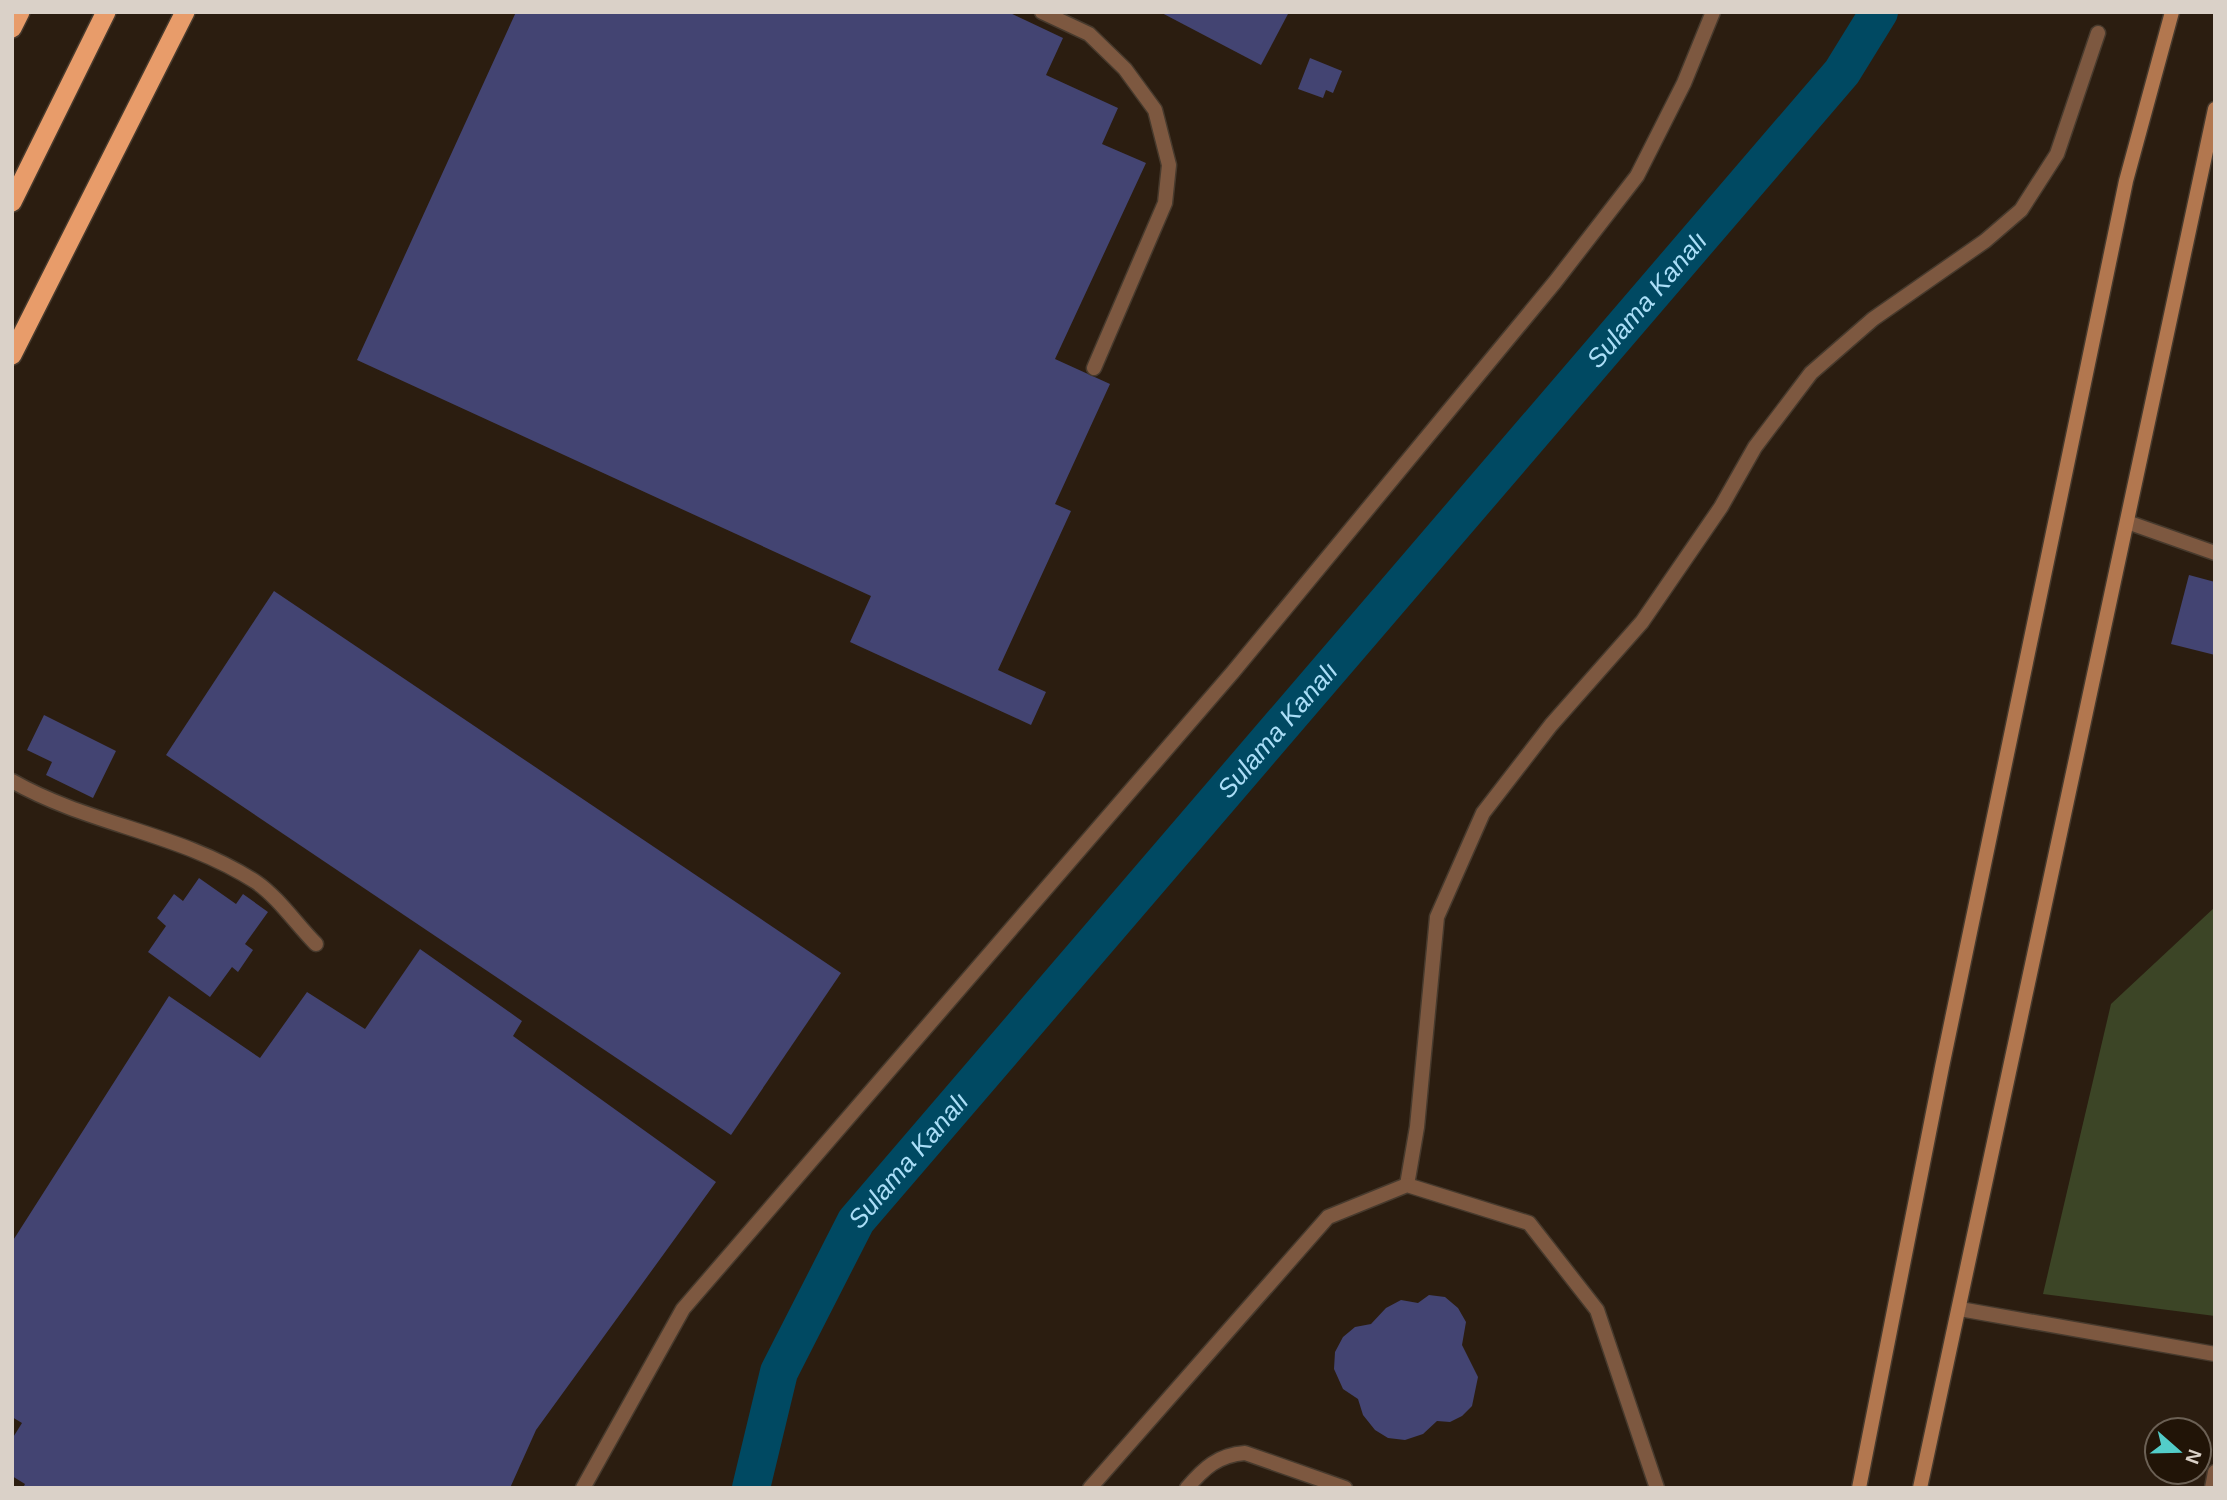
<svg xmlns="http://www.w3.org/2000/svg" width="2227" height="1500" font-family="Arial,sans-serif">
  <rect width="100%" height="100%" fill="#2b1d10"/>
  <polygon fill="#3c4526" points="2215,907 2215,1316 2043,1294 2111,1004"/>
  <g fill="none" stroke-linecap="round" stroke-linejoin="round">
    <path stroke="#004962" stroke-width="38" id="s1" d="M751 1488 779 1372 856 1221 1842 72 1879 12"/>
  </g>
  <g fill="#434472">
    <polygon points="516,12 1008,12 1063,38 1046,75 1118,108 1102,144 1146,163 1055,359 1110,384 1055,504 1071,511 998,670 1046,692 1031,725 850,642 871,596 357,360"/>
    <polygon points="1160,12 1289,12 1261,65"/>
    <polygon points="1310,58 1342,71 1333,93 1326,90 1323,98 1298,89"/>
    <polygon points="2189,575 2215,582 2215,655 2171,644"/>
    <polygon points="274,591 841,973 731,1135 166,755"/>
    <polygon points="44,715 116,751 93,798 46,775 52,762 27,750"/>
    <polygon points="199,878 236,904 243,894 268,912 245,944 253,950 238,972 232,967 210,997 148,952 166,926 157,918 174,894 183,901"/>
    <polygon points="420,949 522,1021 513,1036 716,1182 536,1430 510,1488 23,1488 25,1484 12,1476 12,1439 22,1423 12,1417 12,1242 169,996 260,1058 307,992 365,1029"/>
    <polygon points="1429,1295 1445,1297 1458,1308 1466,1322 1462,1345 1478,1377 1472,1406 1462,1416 1450,1422 1437,1421 1423,1434 1405,1440 1388,1438 1375,1430 1363,1415 1358,1399 1343,1389 1334,1369 1335,1352 1343,1337 1355,1327 1371,1324 1386,1308 1401,1300 1418,1303"/>
  </g>
  <g fill="none" stroke-linecap="round" stroke-linejoin="round">
    <g stroke="#473a2d" stroke-width="17">
      <polyline id="service" points="1042,12 1089,34 1125,69 1155,110 1169,165 1165,203 1094,368"/>
    </g>
    <g stroke="#473a2d" stroke-width="17">
      <g id="minor">
        <polyline points="2127,522 2215,553"/>
        <path d="M12 781C89 825 181 833 256 882 278 897 297 925 316 944"/>
        <polyline points="1407,1185 1417,1127 1437,917 1483,813 1551,725 1642,622 1721,507 1755,447 1811,373 1873,319 1985,241 2021,210 2057,154 2098,33"/>
        <polyline points="1960,1309 2215,1354"/>
        <polyline points="583,1488 683,1309 1233,672 1555,282 1637,176 1684,83 1713,12"/>
        <polyline points="1090,1488 1328,1217 1407,1185 1529,1223 1597,1310 1657,1488"/>
        <path d="M1187 1488C1204 1468 1218 1455 1245 1453L1345 1488"/>
        <polyline points="2212,1488 2215,1472"/>
      </g>
    </g>
    <g stroke="#473a2d" stroke-width="17">
      <g id="secondary">
        <polyline points="1859,1488 1942,1067 2126,181 2172,12"/>
        <polyline points="1920,1488 2215,109"/>
      </g>
    </g>
    <g stroke="#473a2d" stroke-width="22">
      <g id="trunk">
        <polyline points="12,28 20,12"/>
        <polyline points="12,202 106,12"/>
        <polyline points="12,355 185,12"/>
      </g>
    </g>
    <use href="#service" stroke="#7d5840" stroke-width="14"/>
    <use href="#minor" stroke="#7d5840" stroke-width="14"/>
    <use href="#secondary" stroke="#b2774f" stroke-width="14"/>
    <use href="#trunk" stroke="#e89c6a" stroke-width="19"/>
  </g>
  <g text-anchor="middle" dominant-baseline="central" stroke-width="6" stroke-linejoin="round" paint-order="stroke">
    <g font-size="26" font-style="italic" fill="#aadef7" stroke="#211407">
      <text stroke="none"><textPath href="#s1" startOffset="1503">Sulama Kanalı</textPath></text>
      <text stroke="none"><textPath href="#s1" startOffset="936">Sulama Kanalı</textPath></text>
      <text stroke="none"><textPath href="#s1" startOffset="369">Sulama Kanalı</textPath></text>
    </g>
  </g>
  <rect width="2227" height="1500" fill="none" stroke="#dad1c8" stroke-width="28"/>
  <g transform="translate(2178 1451) rotate(110)"><circle r="33" fill="#211407" stroke="#6b6054" stroke-width="2"/>
  <path d="M0-5L12 26L0 18L-12 26Z" fill="#53cdc9"/>
  <text y="-10" font-size="19" font-weight="bold" text-anchor="middle" fill="#dad1c8">N</text>
  </g>
</svg>
